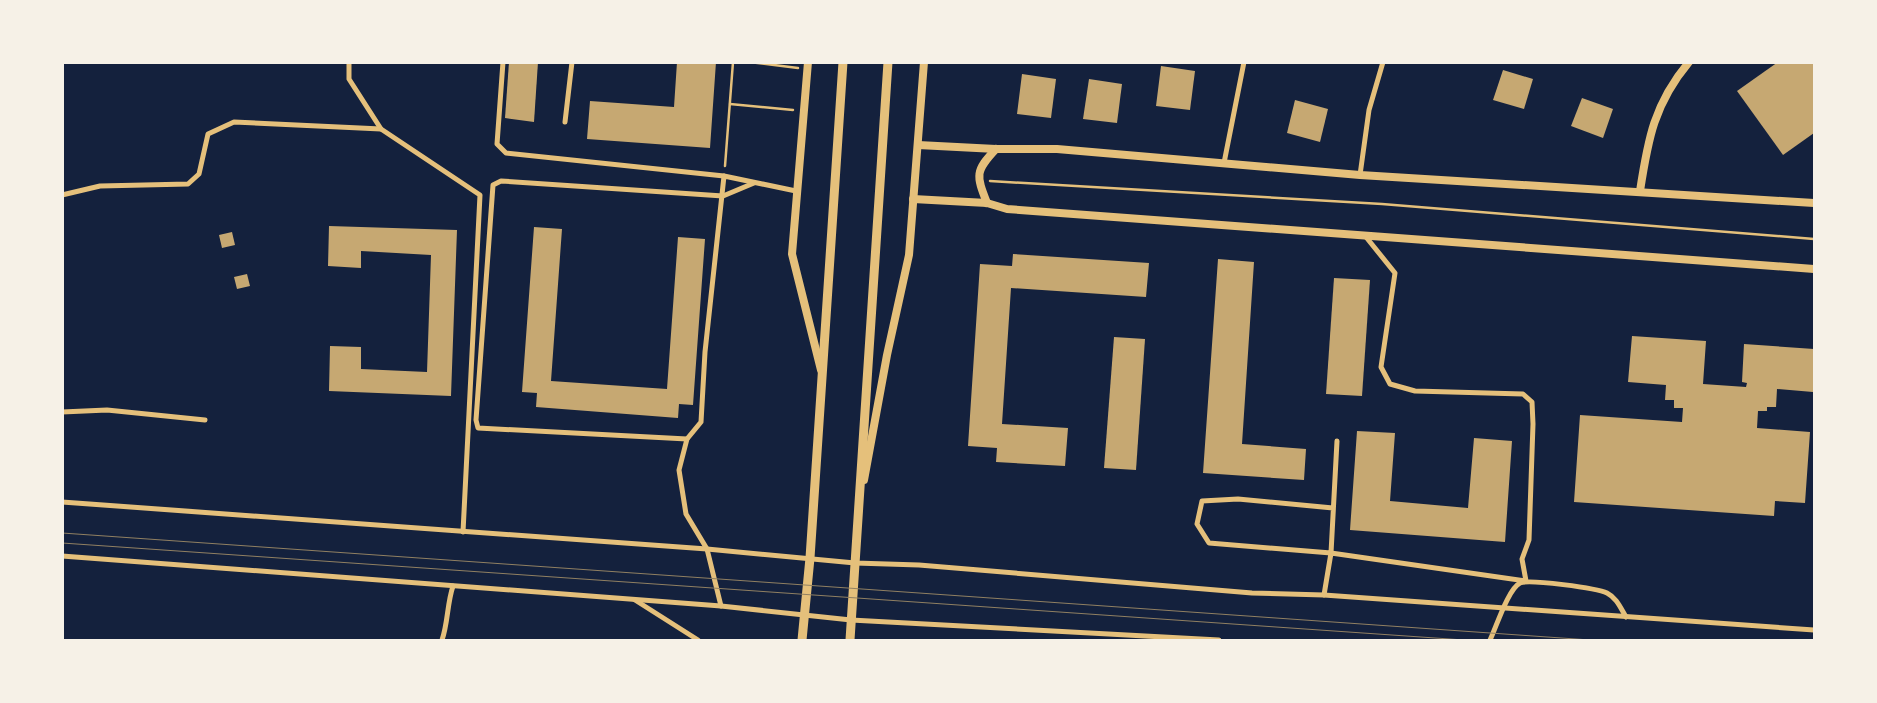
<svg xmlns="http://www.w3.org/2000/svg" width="1877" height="703" font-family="'Noto Sans',sans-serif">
  <rect width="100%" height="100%" fill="#14213d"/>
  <g fill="#c6a872">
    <polygon points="509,62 538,62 534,122 505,118"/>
    <polygon points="677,62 716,62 710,148 587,139 590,101 674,107"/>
    <polygon points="1778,62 1813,62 1814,65 1814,133 1783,155 1737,91"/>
    <polygon points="1161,66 1195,71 1190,110 1156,106"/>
    <polygon points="1503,70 1533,79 1524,109 1493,100"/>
    <polygon points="1022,74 1056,79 1051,118 1017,114"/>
    <polygon points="1089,79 1122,84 1117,123 1083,119"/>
    <polygon points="1582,98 1613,109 1603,138 1571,126"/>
    <polygon points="1295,100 1328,109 1320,142 1287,133"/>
    <polygon points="329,226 457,230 451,396 329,391 330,346 361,347 361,369 427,372 431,255 361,251 361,268 328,266"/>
    <polygon points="534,227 562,229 551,381 667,389 678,237 705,239 693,405 679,404 678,418 536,407 537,393 522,392"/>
    <polygon points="232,232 235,245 222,248 219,235"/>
    <polygon points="1013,254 1149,263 1146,297 1011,288 1002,424 1068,428 1065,466 996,462 997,448 968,446 980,264 1012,266"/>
    <polygon points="1218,259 1254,262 1242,444 1306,449 1304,480 1203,473"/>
    <polygon points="247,274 250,286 237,289 234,277"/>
    <polygon points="1334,278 1370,280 1362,396 1326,394"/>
    <polygon points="1632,336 1706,341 1703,384 1746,387 1747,383 1742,382 1744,344 1814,349 1813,392 1777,389 1776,407 1767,407 1767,411 1758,411 1757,428 1810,432 1805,503 1775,501 1774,516 1574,502 1580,415 1682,422 1683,408 1674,408 1674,400 1665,400 1666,385 1628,382"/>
    <polygon points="1114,337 1145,339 1136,470 1104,468"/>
    <polygon points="1357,431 1395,433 1390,501 1468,508 1474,438 1512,441 1505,542 1350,530"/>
  </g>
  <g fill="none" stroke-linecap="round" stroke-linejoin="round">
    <g stroke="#e5c07b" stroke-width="2.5">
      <polyline points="749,62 798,68"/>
      <polyline points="730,104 793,110"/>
      <polyline points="725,166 733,62"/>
      <polyline points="990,181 1382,204 1814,239"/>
    </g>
    <g stroke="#e5c07b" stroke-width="5">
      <polyline points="349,62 349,79 381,129 480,195 463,532"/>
      <polyline points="503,62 497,144 506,153 724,176"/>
      <polyline points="565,122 572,62"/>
      <polyline points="1224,163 1244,62"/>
      <polyline points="1360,175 1369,110 1383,62"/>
      <polyline points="62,195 100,186 188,184 199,174 208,134 234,122 381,129"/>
      <polyline points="62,412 107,410 205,420"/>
      <polyline points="687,439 478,428 476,420 493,185 501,181 723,196 754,183"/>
      <polyline points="62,502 707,549 855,563 919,565 1252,593 1324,595 1814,630"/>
      <polyline points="1333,508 1238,499 1202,501 1197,524 1209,543 1331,553 1337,441"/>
      <polyline points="62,556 721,606 851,620 1219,640"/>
      <polyline points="1324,595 1331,553 1526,581 1522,559 1529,540 1533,424 1532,402 1523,394 1415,391 1390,384 1381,367 1395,273 1366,237"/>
      <polyline points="635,600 698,640"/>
      <polyline points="721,606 707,549 686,514 679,470 687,439 701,422 705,352 724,176 796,191"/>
      <path d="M442 640C448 623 447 604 453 586"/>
      <path d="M1490 640C1496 628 1508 589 1520 583 1529 579 1597 588 1607 593 1617 598 1621 609 1626 617"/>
    </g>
    <g stroke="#e5c07b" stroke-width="8">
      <polyline points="808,62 792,254 821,370"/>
      <polyline points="918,145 996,149 1057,149 1360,175 1814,203"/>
      <path d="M1640 191C1648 139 1654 104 1689 62"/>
      <polyline points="913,199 987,203 1007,209 1814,269"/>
      <path d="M987 203C976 175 975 171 996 149"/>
      <polyline points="864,480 887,355 909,255 924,62"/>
    </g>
    <g stroke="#e5c07b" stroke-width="9">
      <polyline points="802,640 810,558 843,62"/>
      <polyline points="850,640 888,62"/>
    </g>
    <g stroke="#918062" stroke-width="1">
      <polyline points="62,533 1590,640"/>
      <polyline points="62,543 1464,640"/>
    </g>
  </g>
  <rect width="1877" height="703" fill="none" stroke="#f6f1e7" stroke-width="128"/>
</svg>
